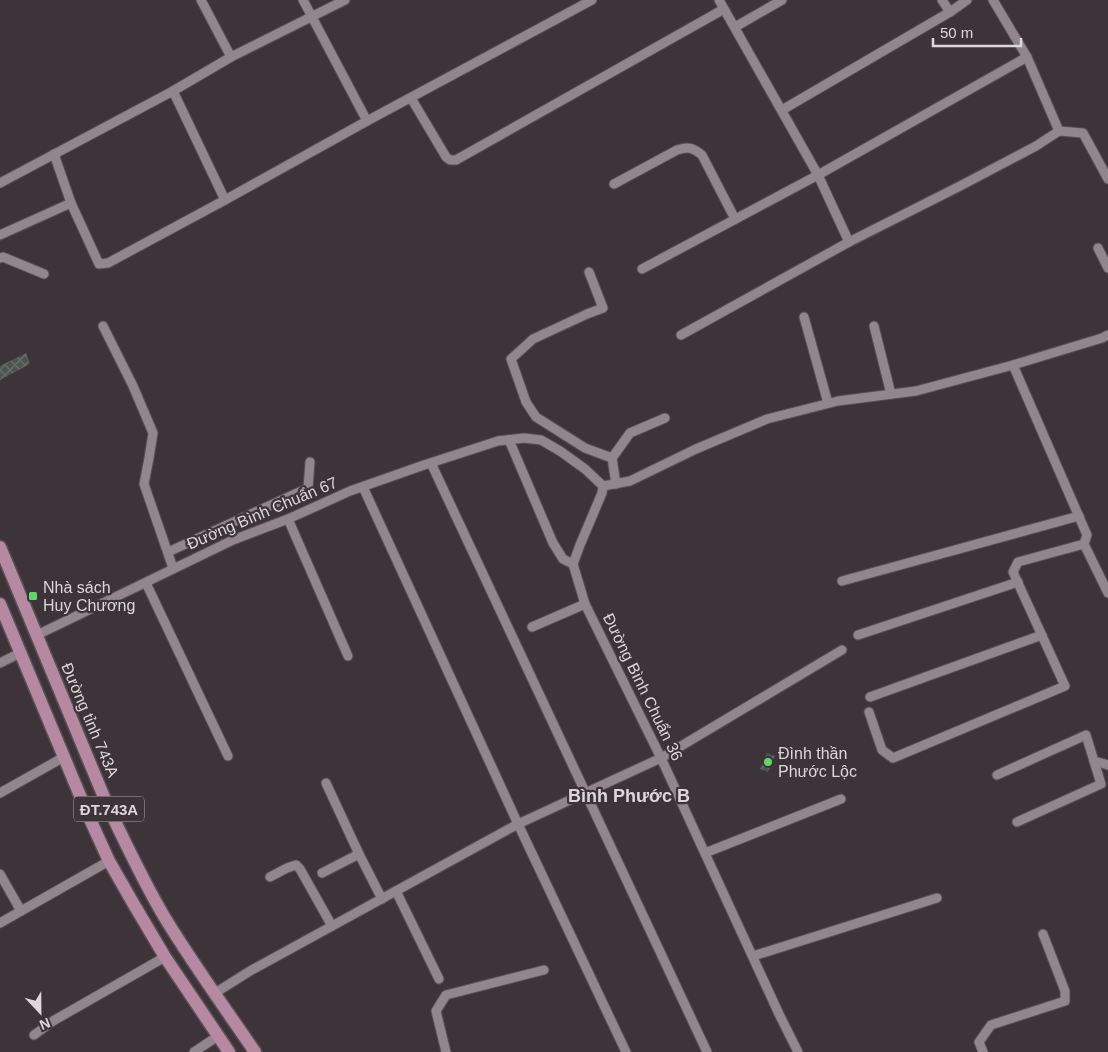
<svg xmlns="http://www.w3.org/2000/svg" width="1108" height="1052" font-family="Helvetica,sans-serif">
  <defs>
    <pattern id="building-cross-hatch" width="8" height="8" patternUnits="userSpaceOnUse" patternTransform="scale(1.25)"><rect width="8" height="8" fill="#4e554e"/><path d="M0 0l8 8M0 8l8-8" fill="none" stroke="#676d67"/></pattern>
  </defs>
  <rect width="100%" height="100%" fill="#3c3438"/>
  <g fill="url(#building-cross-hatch)">
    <polygon points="26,353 30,364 0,380 0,366"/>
    <polygon points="767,753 775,756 768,772 760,769"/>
  </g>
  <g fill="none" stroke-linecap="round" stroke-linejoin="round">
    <g stroke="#575053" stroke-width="11">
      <g id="minor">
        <polyline points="201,0 231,57"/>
        <polyline points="303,0 367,121"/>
        <polyline points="719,0 818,175 849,242 962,185 1036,146 1059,131 1027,57 993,0"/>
        <polyline points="942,0 950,12 967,0"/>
        <polyline points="735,27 782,0"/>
        <polyline points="173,91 225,200"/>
        <polyline points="411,98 446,157 450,160 456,160 724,9"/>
        <polyline points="782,110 950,12"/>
        <polyline points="1059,131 1083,133 1108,179"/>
        <polyline points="54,154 71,203 99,264 108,263 225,200 367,121 592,0"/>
        <polyline points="0,183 173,91 231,57 345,0"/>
        <path d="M614 184 677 150C689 146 693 148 702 155L735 219"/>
        <polyline points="0,235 71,203"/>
        <polyline points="1098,248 1108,268"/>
        <polyline points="0,258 3,257 44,274"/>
        <polyline points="642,269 818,175 1027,57"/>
        <polyline points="589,272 603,308 587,314 533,339 511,359 526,402 536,417 585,448 612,458 616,484"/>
        <polyline points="804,317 828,403"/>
        <polyline points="103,326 133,386 153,433 149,458 144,484 173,568"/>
        <polyline points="874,326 891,394"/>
        <polyline points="681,335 849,242"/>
        <polyline points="509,440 553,543 563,559 573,564"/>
        <polyline points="612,458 630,433 665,418"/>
        <polyline points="431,463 707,1052"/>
        <polyline points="603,486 630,481 696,449 767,419 838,401 916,391 1013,365 1102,338 1108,335"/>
        <polyline points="363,487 518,824 626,1052"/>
        <polyline points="288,519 348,656"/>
        <polyline points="1084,544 1108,593"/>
        <polyline points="168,552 308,488 310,462"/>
        <polyline points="842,581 1079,516"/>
        <polyline points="146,583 228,756"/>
        <polyline points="532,627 585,604"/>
        <polyline points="37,635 233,540 288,519 350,491 424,465 498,441 524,438 541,440 560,451 585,469 603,486 602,493 580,545 573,564 585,604 661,758 779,1014 798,1052"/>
        <polyline points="858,635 1018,582"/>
        <polyline points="0,663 20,653"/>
        <polyline points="870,697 1042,635"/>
        <polyline points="869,712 882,750 893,758 1065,686 1013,572 1018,562 1084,544 1087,535 1013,365"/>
        <polyline points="1094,761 1108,765"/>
        <polyline points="997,775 1086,735 1101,784 1017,822"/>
        <polyline points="326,783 359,854"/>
        <polyline points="0,793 64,757"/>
        <polyline points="705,853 841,799"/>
        <polyline points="322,873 359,854 382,899"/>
        <polyline points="0,874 21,911 109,861"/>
        <polyline points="270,877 287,868 296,865 300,869 332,926"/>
        <polyline points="396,891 439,979"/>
        <polyline points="0,923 21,911"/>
        <polyline points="753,956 937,898"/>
        <polyline points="215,993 250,971 518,824 661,758 842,650"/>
        <polyline points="34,1035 53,1021 165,957"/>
        <polyline points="194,1052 218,1036"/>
        <polyline points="446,1052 436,1011 446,995 544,970"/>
        <polyline points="983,1052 979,1042 991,1025 1065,1001 1065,991 1043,934"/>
      </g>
    </g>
    <g stroke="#575053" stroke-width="15">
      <g id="major">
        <path d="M0 547 109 809C127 846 144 883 165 918 193 964 225 1008 255 1052"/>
        <polyline points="0,604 89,817 109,861 133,903 165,957 229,1052"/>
      </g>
    </g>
    <use href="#minor" stroke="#90868b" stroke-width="9"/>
    <use href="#major" stroke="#b688a1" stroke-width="12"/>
  </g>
  <g fill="#60d56a" stroke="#3c3438" stroke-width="2">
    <rect x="28" y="591" width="10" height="10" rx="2.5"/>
    <circle cx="768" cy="762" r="5"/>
  </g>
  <g text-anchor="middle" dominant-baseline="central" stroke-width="4.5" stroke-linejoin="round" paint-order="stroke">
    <rect fill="#3c3438" stroke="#aca6a9" stroke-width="1" x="74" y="796.5" width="70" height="25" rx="4"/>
    <g font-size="15" font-weight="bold" fill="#dcd7d9">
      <text x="109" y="809">ĐT.743A</text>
    </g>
    <g font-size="16" fill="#dcd7d9" stroke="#3c3438">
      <text transform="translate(262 513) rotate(-23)">Đường Bình Chuẩn 67</text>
      <text transform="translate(643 687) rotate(64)">Đường Bình Chuẩn 36</text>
      <text transform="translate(90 720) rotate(67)">Đường tỉnh 743A</text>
    </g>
    <g font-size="16" fill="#dcd7d9" stroke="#3c3438" text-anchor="start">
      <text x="43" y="587">Nhà sách<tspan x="43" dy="18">Huy Chương</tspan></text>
      <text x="778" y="753">Đình thần<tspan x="778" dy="18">Phước Lộc</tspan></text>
    </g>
    <g font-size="18" font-weight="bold" fill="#dcd7d9" stroke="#3c3438">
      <text x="629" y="796">Bình Phước B</text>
    </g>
  </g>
  <g transform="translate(40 1012) rotate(158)" stroke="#3c3438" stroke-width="4" paint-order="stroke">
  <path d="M0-4L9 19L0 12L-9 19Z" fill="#dcd7d9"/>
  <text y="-8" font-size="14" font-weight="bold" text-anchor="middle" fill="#dcd7d9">N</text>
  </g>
  <path d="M933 38v8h88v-8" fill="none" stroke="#dcd7d9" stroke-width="2.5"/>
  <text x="940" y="38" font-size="15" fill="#dcd7d9" stroke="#3c3438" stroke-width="4" paint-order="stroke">50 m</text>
</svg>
